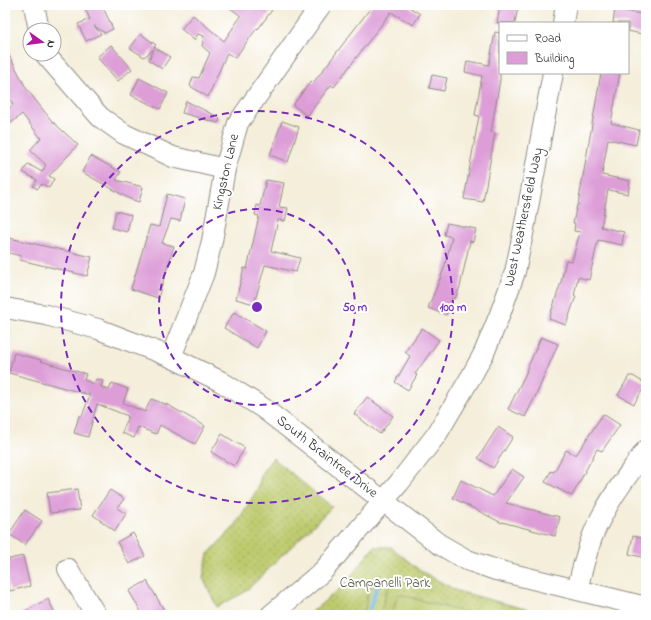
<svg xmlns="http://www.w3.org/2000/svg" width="651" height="620" font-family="'Indie Flower',sans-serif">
  <defs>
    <pattern id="grass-dots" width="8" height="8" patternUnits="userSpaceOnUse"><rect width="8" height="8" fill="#bdcb6e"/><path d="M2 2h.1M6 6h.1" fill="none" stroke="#a3ae5f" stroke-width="1.8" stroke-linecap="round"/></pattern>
    <pattern id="wetland-marsh" width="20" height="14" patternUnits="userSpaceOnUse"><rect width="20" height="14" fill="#bdcb6e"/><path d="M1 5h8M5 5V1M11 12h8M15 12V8" fill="none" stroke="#a3ae5f"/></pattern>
  </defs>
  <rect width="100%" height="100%" fill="#fff"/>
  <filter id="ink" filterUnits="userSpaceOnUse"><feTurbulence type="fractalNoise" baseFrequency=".025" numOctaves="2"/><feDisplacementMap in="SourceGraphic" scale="8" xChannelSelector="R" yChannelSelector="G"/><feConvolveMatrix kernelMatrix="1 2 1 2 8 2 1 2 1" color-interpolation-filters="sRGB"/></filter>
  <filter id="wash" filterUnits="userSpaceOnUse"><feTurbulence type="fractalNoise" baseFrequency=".012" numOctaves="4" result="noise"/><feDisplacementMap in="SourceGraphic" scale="16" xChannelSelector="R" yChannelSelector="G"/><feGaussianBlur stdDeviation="0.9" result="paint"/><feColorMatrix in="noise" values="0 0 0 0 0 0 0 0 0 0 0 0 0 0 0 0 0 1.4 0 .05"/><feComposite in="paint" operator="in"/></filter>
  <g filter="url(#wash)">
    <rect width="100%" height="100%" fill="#f4eeda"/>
    <g fill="url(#grass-dots)" stroke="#747b4c">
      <polygon points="273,458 332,507 245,592 217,607 203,578 208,554 235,526 258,488 262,472"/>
      <polygon points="374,547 391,547 419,570 457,591 544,614 544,615 308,615 343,586"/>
    </g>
    <polygon fill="url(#wetland-marsh)" stroke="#747b4c" points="380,574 389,584 380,615 364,615 368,591 372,581"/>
    <polygon fill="#bdcb6e" stroke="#747b4c" points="398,594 474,615 392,615"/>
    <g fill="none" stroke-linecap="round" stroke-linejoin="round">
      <polyline stroke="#6cb8e6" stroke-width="4" points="369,615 371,604 379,582"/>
    </g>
    <g id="blocks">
      <g fill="#dd9ed8">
        <polygon points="83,5 102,5 113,29 105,33 94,26 101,34 86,41 78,24 90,19"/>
        <polygon points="226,5 266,5 272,10 258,29 257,28 235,58 227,53 208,97 190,86 193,77 199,78 210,53 202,46 204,36 198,34 194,40 181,29 193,15 224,41 241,16"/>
        <polygon points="373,5 406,5 420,14 413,25 391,12 334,87 331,85 307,116 293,105 311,81 313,83"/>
        <polygon points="500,5 518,6 515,23 497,23"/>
        <polygon points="615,9 646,15 646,35 628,31 628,23 613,23"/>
        <polygon points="495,32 500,33 500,80 491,132 495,133 483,202 464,199 479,116 475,115 482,76 465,72 467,61 489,65"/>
        <polygon points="141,34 156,45 154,47 170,57 162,69 149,60 154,49 144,57 130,48"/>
        <polygon points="111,45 132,69 118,81 97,57"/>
        <polygon points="5,47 26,88 51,120 78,145 49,176 54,179 49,188 42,184 37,189 33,186 37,180 23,172 28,164 42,172 46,165 30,150 41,138 22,114 5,128 5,111 13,105 5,89"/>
        <polygon points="601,73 620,73 611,123 639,130 636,145 608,139 602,175 630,181 628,194 608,190 601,227 624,232 622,245 598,240 589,280 578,277 574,296 576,296 566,325 549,319 561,282 566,260 572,261 580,232 574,231 575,223 573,223 577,205 578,205"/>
        <polygon points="432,75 447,78 444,91 429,88"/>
        <polygon points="139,78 168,93 160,109 131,95"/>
        <polygon points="186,101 220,118 218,123 182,113"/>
        <polygon points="282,121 299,127 288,162 270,155"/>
        <polygon points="91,156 121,172 116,180 143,187 139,202 130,199 82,172"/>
        <polygon points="266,180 284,183 279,207 288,208 285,221 278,220 271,251 300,258 296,272 265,265 254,304 236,299 244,268 247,269 259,216 255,215 257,205 260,206"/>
        <polygon points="167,194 185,199 180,221 171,219 162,243 174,246 158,298 131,289 150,225 159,227"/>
        <polygon points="116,211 131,215 127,232 112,228"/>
        <polygon points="447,223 476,229 473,242 470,241 460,287 455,299 452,298 446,315 428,308 444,269 452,237 444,235"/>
        <polygon points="5,237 92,257 87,276 20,260 21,256 5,252"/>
        <polygon points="234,312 266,331 257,348 224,328"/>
        <polygon points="422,328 439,340 415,374 417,375 408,390 395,382 410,356 405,352"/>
        <polygon points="541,337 558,344 537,393 525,417 508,409 527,371 526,371"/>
        <polygon points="14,353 41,360 40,361 86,374 84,380 94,384 96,379 103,381 101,387 109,390 112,383 128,389 123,403 145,412 151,399 168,405 205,426 195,444 160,425 156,434 138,427 134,438 122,433 128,416 97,404 88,437 74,433 79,416 82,416 90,395 9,373"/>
        <polygon points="629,376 633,376 646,384 634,404 618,395"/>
        <polygon points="367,397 393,416 380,434 354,414"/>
        <polygon points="603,414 620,425 602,451 597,449 572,496 545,482 551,471 554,472 566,450 576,455"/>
        <polygon points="498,427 513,437 493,468 478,458"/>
        <polygon points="222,434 245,448 234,466 211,452"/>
        <polygon points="512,469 524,477 506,503 560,517 555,536 502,522 502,523 453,498 461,480 493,496"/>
        <polygon points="77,489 80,510 50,513 47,493"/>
        <polygon points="110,490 124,499 117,508 126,514 115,531 93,515"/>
        <polygon points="25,510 42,521 25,545 9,534"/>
        <polygon points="133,533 145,556 129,564 117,542"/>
        <polygon points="633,536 646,539 646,558 629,554"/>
        <polygon points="23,556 30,586 10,591 5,570 5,560"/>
        <polygon points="147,581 167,615 143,615 129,591"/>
        <polygon points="48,599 56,615 18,615"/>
      </g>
    </g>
  </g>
  <g filter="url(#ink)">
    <use href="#blocks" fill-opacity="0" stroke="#908c82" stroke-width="1"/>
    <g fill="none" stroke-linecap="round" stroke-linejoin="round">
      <g stroke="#908c82" stroke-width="22">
        <g id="minor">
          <polyline points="34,5 39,30"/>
          <polyline points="563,23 566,5"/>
          <polyline points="45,54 100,117 124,134 173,157 225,169"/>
          <polyline points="5,308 46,315 98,329 171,357 220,381 263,408 439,544 467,560 496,570 646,607"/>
          <polyline points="171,357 204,273 212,241 225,169 238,123 321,5"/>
          <polyline points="68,569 96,615"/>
          <path d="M577 589C583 568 587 547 596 528 609 499 628 475 646 450"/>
          <polyline points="271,615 323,571 399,483 437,434 472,375 484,353 500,314 515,272 524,229 553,73"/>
        </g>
      </g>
      <use href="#minor" stroke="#fff" stroke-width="20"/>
    </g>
  </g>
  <g fill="none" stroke="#7b2cbf" stroke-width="2" stroke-dasharray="7 5">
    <circle cx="257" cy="307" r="98"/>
    <circle cx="257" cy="307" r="196"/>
  </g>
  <g text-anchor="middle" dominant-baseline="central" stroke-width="4" stroke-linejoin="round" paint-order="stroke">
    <g font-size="14" fill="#2b2b2b" stroke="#fff">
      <text transform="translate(226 172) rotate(-77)">Kingston Lane</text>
      <text transform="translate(524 217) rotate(-78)">West Weathersfield Way</text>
      <text transform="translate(327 457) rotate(38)">South Braintree Drive</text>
    </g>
    <g font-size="14" fill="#575b3f" stroke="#fff">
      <text x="385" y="583">Campanelli Park</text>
    </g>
  </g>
  <circle cx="257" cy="307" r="6" fill="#7b2cbf" stroke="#fff" stroke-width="2"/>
  <g font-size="12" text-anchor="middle" font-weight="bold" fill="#7b2cbf" stroke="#fff" stroke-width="4" stroke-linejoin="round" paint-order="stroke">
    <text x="355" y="311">50 m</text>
    <text x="453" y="311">100 m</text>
  </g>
  <rect width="651" height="620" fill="none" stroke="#fff" stroke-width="20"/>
  <rect x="499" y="22" width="130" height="52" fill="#ffffff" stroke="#aaaaaa"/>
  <rect x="507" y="35" width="20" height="6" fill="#ffffff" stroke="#aaaaaa"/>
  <text x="535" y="42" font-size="12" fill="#2b2b2b">Road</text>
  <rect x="507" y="52" width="20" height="12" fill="#dd9ed8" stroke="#aaaaaa"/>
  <text x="535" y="62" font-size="12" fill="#2b2b2b">Building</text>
  <g transform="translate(42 42) rotate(104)"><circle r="19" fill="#ffffff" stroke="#aaaaaa"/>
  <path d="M0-3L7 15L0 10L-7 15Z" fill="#b5179e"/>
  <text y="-6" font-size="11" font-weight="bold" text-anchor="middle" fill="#2b2b2b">N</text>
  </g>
</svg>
